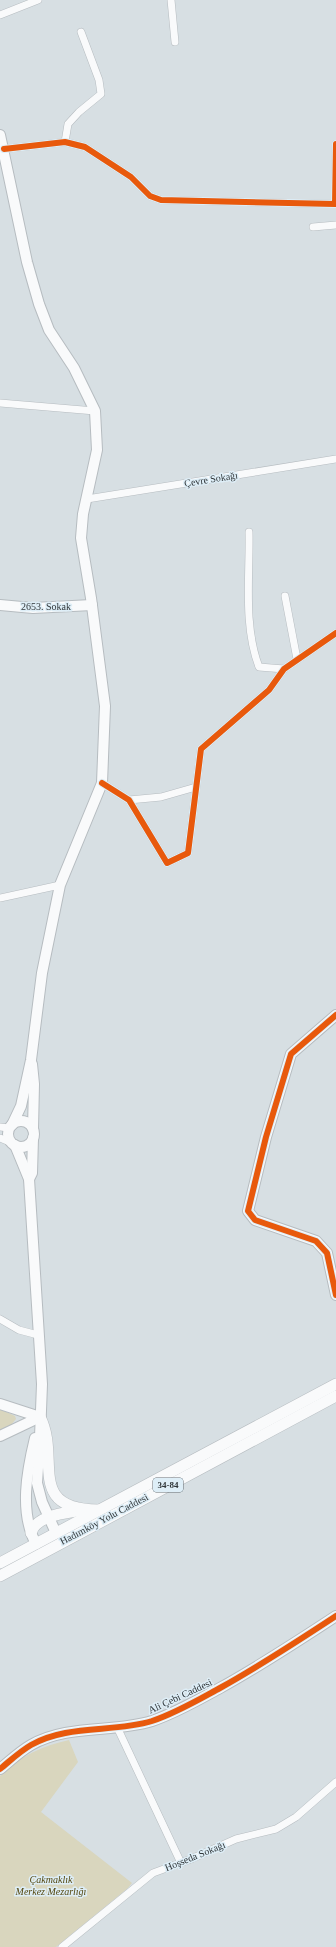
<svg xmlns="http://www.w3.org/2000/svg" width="336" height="1947" font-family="Georgia,serif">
  <rect width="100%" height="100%" fill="#d7dfe3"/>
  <g fill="#d9d6be">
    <polygon points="0,1409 15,1416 16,1419 11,1425 0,1430"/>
    <path d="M69 1740 78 1762 41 1812 132 1883 128 1888 56 1947H0V1776C20 1756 42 1746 69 1740Z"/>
  </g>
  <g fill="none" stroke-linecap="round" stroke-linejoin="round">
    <g stroke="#b6bcc0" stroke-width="8">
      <g id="street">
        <polyline points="171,0 175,42"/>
        <polyline points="0,15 38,0"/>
        <polyline points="65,142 68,124 79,112 101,94 99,80 81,32"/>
        <polyline points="4,149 65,142 85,147 131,177 150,196 161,200 335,204 336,144"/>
        <polyline points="313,227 336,225"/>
        <polyline points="0,403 95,411"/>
        <polyline points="87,499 336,459"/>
        <path d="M249 532C250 576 243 625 259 667L284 669"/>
        <polyline points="285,596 297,659"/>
        <polyline points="102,783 129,800 167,863 188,853 201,749 269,690 284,669 336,633"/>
        <polyline points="129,800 161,797 196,787"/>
        <polyline points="0,898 60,885"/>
        <polyline points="0,1127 9,1128"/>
        <polyline points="0,1138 12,1143"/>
        <polyline points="0,1319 19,1330 38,1335"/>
        <polyline points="117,1727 181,1863"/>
        <polyline points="62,1947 153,1873 191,1859 236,1839 276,1829 296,1817 336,1782"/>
      </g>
    </g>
    <g stroke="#b6bcc0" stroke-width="12">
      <g id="secondary">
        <polyline points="0,135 27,262 39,304 49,330 74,368 95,411 97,450 83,514 81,538 91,598 105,706 102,783 60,885 42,973 31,1060 21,1106 12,1125"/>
        <polyline points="0,605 33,608 92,605"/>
        <polyline points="336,1015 291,1054 266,1137 248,1211 255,1220 316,1241 327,1253 336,1295"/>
        <polyline points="32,1064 34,1084 33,1129"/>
        <circle cx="21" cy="1134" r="13"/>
        <polyline points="15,1145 29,1179 42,1384 40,1437 37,1483 42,1502 56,1533"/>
        <polyline points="29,1179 32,1173 33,1138"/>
        <polyline points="0,1404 40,1417"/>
        <polyline points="0,1436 40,1417"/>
        <path d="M35 1438C27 1471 19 1512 36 1544"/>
        <path d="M0 1769C10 1761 19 1752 31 1745 68 1724 113 1733 152 1721 176 1713 198 1700 220 1688 260 1666 298 1641 336 1616"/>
      </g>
    </g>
    <g stroke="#b6bcc0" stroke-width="12">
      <g id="primary">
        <path d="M40 1417C61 1458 25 1509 98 1510"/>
        <path d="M31 1533C36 1515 66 1513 82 1510"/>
        <polyline points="0,1563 336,1384"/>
        <polyline points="0,1576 336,1396"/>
      </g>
    </g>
    <use href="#street" stroke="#f9fafb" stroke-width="7"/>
    <use href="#secondary" stroke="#f9fafb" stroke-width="10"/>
    <use href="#primary" stroke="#f9fafb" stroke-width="11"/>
    <g stroke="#deeef7" stroke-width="8">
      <g id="cycleway">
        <polyline points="4,149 65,142 85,147 131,177 150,196 161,200 335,204 336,144"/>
        <polyline points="102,783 129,800 167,863 188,853 201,749 269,690 284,669 336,633"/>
        <polyline points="336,1015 291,1054 266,1137 248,1211 255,1220 316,1241 327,1253 336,1295"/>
        <path d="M0 1769C10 1761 19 1752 31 1745 68 1724 113 1733 152 1721 176 1713 198 1700 220 1688 260 1666 298 1641 336 1616"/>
      </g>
    </g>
    <use href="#cycleway" stroke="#e8590c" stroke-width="6"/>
  </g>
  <g text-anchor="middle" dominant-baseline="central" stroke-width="3" stroke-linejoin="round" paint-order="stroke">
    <rect fill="#deeef7" stroke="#646d72" stroke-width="1" x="153" y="1478" width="30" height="14" rx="3"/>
    <g font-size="9" font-weight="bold" fill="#303639">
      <text x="168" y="1485">34-84</text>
    </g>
    <g font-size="10" fill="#303639" stroke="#deeef7">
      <text transform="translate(211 479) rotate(-9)">Çevre Sokağı</text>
      <text x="46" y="606">2653. Sokak</text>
      <text transform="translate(104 1519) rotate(-28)">Hadımköy Yolu Caddesi</text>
      <text transform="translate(180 1696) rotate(-25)">Ali Çebi Caddesi</text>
      <text transform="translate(195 1856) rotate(-22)">Hoşseda Sokağı</text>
    </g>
    <g font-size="10" font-style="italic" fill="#54470e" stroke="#deeef7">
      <text x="51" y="1879">Çakmaklık<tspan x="51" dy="12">Merkez Mezarlığı</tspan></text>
    </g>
  </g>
</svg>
